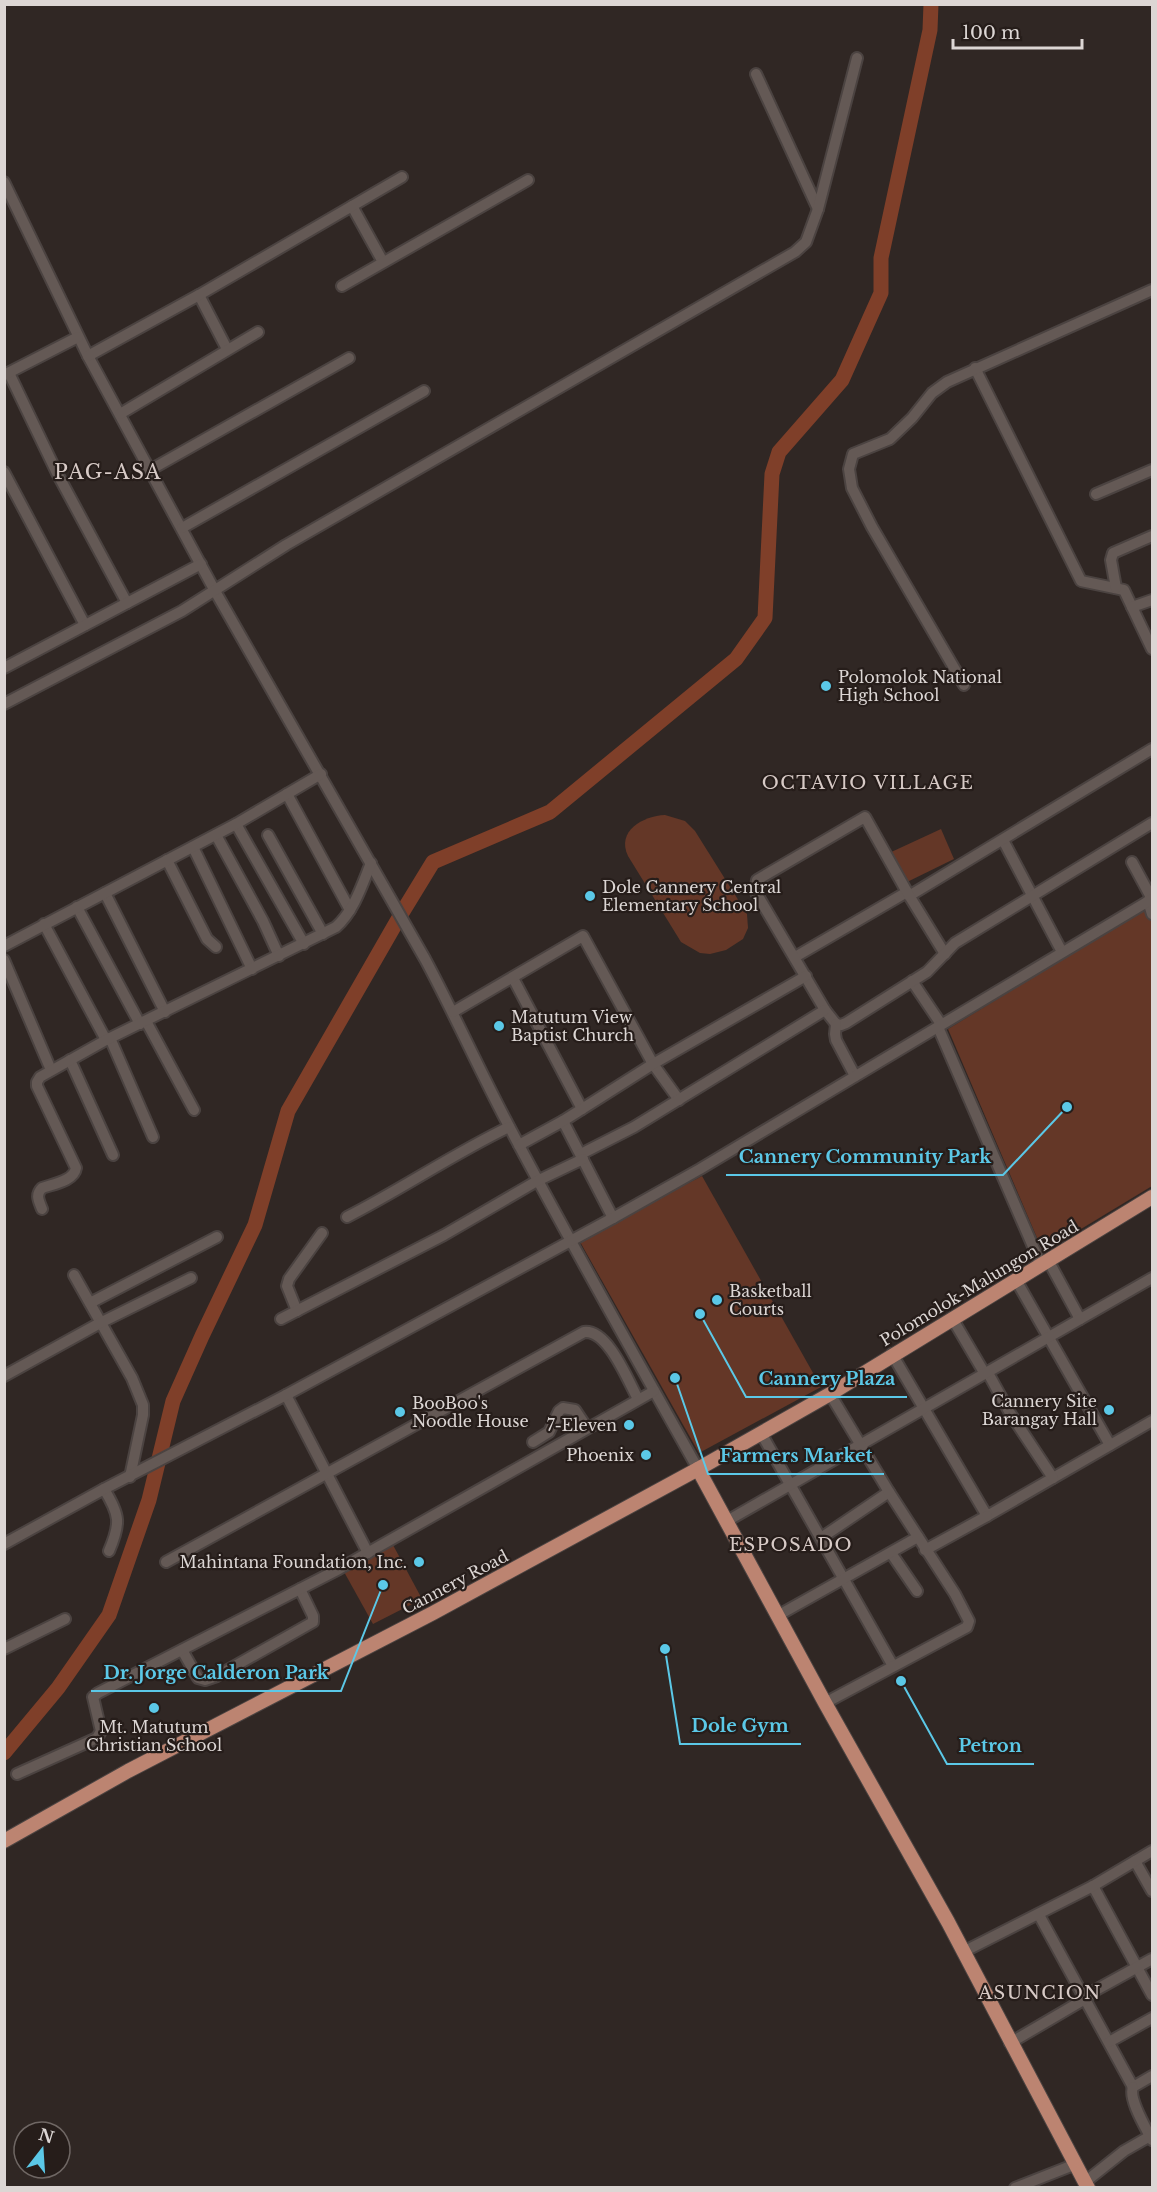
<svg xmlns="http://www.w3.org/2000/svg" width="1157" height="2192" font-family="'Libre Baskerville',serif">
  <rect width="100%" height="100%" fill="#302724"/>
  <g fill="#643727">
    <path d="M665 815 685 821 695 831 747 914 748 928 743 939 726 950 710 954 700 953 681 942 628 856C616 831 643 816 665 815Z"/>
    <polygon points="941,829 954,859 903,884 887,854"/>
    <polygon points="1152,905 1152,1186 1043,1252 948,1029"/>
    <polygon points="702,1176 821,1387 699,1453 579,1240"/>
    <polygon points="393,1545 422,1599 373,1624 343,1570"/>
  </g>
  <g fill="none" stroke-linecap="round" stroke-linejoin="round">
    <polyline stroke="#7f3f29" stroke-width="15" points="4,1753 58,1688 109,1615 149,1500 173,1401 202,1336 255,1225 288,1111 400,916 433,862 550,812 736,659 765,618 772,474 779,452 842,380 881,293 881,258 930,30 931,4"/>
    <g stroke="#4b4341" stroke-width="14">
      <g id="minor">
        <polyline points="756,74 818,209"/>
        <path d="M4 182 88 356 215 591 425 959C455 1015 481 1074 511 1130 571 1244 635 1356 698 1469"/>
        <polyline points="352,206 383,262"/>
        <polyline points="342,286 528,180"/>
        <polyline points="199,295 227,349"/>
        <polyline points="88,356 199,295 402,177"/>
        <polyline points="975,368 1081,581 1124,590 1132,607"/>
        <polyline points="9,373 57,473 127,603"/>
        <polyline points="4,375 78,337"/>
        <polyline points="120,414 258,332"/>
        <polyline points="150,470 349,358"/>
        <polyline points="4,472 85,625"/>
        <polyline points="1096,494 1152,470"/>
        <polyline points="182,528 424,391"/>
        <polyline points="1116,588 1111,560 1113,553 1152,536"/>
        <polyline points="1152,600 1132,607 1152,649"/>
        <polyline points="4,668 201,564"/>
        <polyline points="964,685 872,527 852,488 849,469 853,454 890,439 912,418 932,393 947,382 1152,290"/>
        <polyline points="4,704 182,611 286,545 795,252 806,242 818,209 857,58"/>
        <polyline points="287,794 350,910"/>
        <polyline points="236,824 304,944"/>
        <polyline points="216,835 263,921 279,956"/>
        <polyline points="268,835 323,934"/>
        <polyline points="1003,840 1062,952"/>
        <polyline points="193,847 252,969"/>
        <polyline points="167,860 207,939 216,947"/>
        <polyline points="1132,862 1152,899"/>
        <polyline points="105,893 165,1012"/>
        <polyline points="909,896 1152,749"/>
        <polyline points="1148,901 1152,914"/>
        <polyline points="77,907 140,1024"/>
        <polyline points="44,924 106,1040"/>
        <polyline points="4,946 236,824 321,774"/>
        <polyline points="795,957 907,892"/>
        <polyline points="4,960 51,1070"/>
        <polyline points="513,978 582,1109"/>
        <polyline points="912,981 941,1024"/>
        <polyline points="453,1012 583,936 653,1064 679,1100"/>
        <polyline points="146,1021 194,1110"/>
        <polyline points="836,1024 825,1010 755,891 757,880 865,817 907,892 945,954"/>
        <polyline points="836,1024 841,1025 846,1023 927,972 955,943 1152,823"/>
        <polyline points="836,1024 835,1034 836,1040 855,1076"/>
        <polyline points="938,1027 1041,1265"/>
        <polyline points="110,1038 153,1137"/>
        <polyline points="70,1060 113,1155"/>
        <polyline points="563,1121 613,1218"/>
        <polyline points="519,1145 563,1121 653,1064 806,976"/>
        <polyline points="581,1154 634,1127 825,1010"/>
        <path d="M42 1209C39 1201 35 1195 42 1188 53 1184 74 1181 76 1168L37 1086V1082L40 1077 106 1040 336 927C354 911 362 885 371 863"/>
        <path d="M347 1217C402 1189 453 1154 509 1127"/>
        <polyline points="1048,1260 1080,1319"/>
        <polyline points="74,1275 132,1378 143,1405 143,1415 130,1477"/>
        <polyline points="1016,1280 1110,1445"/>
        <polyline points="90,1303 217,1237"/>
        <polyline points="297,1311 287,1286 289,1279 322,1233"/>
        <polyline points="952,1318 985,1374"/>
        <polyline points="281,1319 444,1235 537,1181 583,1159"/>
        <polyline points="892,1354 987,1516 1152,1421"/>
        <polyline points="988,1373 1010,1413 1053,1478"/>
        <polyline points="4,1376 100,1323 191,1278"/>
        <polyline points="286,1395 368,1553"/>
        <polyline points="761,1433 893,1666"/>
        <polyline points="533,1442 549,1432 559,1411 563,1408 575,1410 587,1428"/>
        <path d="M104 1489C120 1515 121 1523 109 1551"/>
        <polyline points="727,1521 1152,1278"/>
        <polyline points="821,1538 889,1492"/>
        <polyline points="4,1544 104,1489 286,1395 613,1218 700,1169 1152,899"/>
        <polyline points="925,1550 987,1516"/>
        <polyline points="891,1553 917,1591"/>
        <path d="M166 1562 584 1332C608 1329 628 1381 638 1399"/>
        <polyline points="777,1616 918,1537"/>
        <polyline points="4,1649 65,1619"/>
        <polyline points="182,1650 198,1678 205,1680 217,1676 313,1622 313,1616 300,1589"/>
        <polyline points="825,1703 967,1627 969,1621 955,1594 889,1492 830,1394"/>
        <polyline points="17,1774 97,1738 101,1731 93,1697 98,1693 339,1569 654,1391"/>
        <polyline points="1135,1861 1152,1891"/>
        <polyline points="1093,1886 1152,1995"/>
        <polyline points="1039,1915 1133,2087 1152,2076"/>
        <polyline points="963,1952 1093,1886 1152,1851"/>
        <polyline points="1109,2042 1152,2018"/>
        <polyline points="1010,2043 1085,1999 1094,1991 1152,1959"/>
        <path d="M1133 2087C1128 2099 1146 2128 1152 2140"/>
        <polyline points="1085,2182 1124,2151 1152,2135"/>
        <polyline points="1015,2188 1076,2164"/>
      </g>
    </g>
    <g stroke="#4b4341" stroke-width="16">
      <g id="major">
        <polyline points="698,1469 825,1703 948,1922 1088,2188"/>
        <polyline points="4,1841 128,1771 433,1613 698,1469 830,1394 1152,1197"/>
      </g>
    </g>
    <use href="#minor" stroke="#645955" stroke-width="10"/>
    <use href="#major" stroke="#bc8471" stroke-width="14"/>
  </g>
  <g fill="#5bc8e7" stroke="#261d1a" stroke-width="2">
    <circle cx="826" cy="686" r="6"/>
    <circle cx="590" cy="896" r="6"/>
    <circle cx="499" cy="1026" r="6"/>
    <circle cx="717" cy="1300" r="6"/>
    <circle cx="1109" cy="1410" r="6"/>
    <circle cx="400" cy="1412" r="6"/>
    <circle cx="629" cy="1425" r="6"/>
    <circle cx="646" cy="1455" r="6"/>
    <circle cx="419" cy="1562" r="6"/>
    <circle cx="154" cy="1708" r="6"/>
  </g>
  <g text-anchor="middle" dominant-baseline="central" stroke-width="4.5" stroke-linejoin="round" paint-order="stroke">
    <g font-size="16" fill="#dcd6d4" stroke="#261d1a" text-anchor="start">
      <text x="838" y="677">Polomolok National<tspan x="838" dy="18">High School</tspan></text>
      <text x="602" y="887">Dole Cannery Central<tspan x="602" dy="18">Elementary School</tspan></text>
      <text x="511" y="1017">Matutum View<tspan x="511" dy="18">Baptist Church</tspan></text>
      <text x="729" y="1291">Basketball<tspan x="729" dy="18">Courts</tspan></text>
      <text x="1097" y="1401" text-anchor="end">Cannery Site<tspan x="1097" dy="18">Barangay Hall</tspan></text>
      <text x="412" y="1403">BooBoo's<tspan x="412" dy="18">Noodle House</tspan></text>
      <text x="617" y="1425" text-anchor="end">7-Eleven</text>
      <text x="634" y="1455" text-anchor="end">Phoenix</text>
      <text x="407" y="1562" text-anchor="end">Mahintana Foundation, Inc.</text>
      <text x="154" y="1727" text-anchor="middle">Mt. Matutum<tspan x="154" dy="18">Christian School</tspan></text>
    </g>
    <g font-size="16" fill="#dcd6d4" stroke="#261d1a">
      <text transform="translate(979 1283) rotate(-31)">Polomolok-Malungon Road</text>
      <text transform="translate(455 1582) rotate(-28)">Cannery Road</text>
    </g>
    <g font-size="18" letter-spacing="1.5" fill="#d7cac6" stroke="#261d1a">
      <text x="868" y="783">OCTAVIO VILLAGE</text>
      <text x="791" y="1545">ESPOSADO</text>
      <text x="1040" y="1993">ASUNCION</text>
    </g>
    <g font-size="20" letter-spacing="1.5" fill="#d7cac6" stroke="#261d1a">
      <text x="108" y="472">PAG-ASA</text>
    </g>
  </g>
  <path fill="none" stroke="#5bc8e7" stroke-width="2" d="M1067 1107L1003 1175H726M700 1314L746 1397H907M675 1378L708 1474H884M383 1585L341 1691H91M665 1649L680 1744H801M901 1681L947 1764H1034"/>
  <g fill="#5bc8e7" stroke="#261d1a" stroke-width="2">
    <circle cx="1067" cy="1107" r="6"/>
    <circle cx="700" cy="1314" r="6"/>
    <circle cx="675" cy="1378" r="6"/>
    <circle cx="383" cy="1585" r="6"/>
    <circle cx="665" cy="1649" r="6"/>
    <circle cx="901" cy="1681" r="6"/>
  </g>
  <g font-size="18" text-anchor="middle" font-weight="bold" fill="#5bc8e7" stroke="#261d1a" stroke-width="4.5" stroke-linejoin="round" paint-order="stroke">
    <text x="865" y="1163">Cannery Community Park</text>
    <text x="827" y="1385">Cannery Plaza</text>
    <text x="796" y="1462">Farmers Market</text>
    <text x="216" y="1679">Dr. Jorge Calderon Park</text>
    <text x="740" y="1732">Dole Gym</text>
    <text x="990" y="1752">Petron</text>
  </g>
  <rect width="1157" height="2192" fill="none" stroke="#dcd6d4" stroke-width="12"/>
  <g transform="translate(42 2150) rotate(17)"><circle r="28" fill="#261d1a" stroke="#6f6764" stroke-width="1.5"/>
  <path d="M0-4.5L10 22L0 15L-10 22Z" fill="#5bc8e7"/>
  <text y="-9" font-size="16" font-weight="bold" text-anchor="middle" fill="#dcd6d4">N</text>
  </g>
  <path d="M953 39v9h129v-9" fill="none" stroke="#dcd6d4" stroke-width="3"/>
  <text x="962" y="39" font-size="18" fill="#dcd6d4" stroke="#261d1a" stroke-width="4.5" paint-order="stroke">100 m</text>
</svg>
